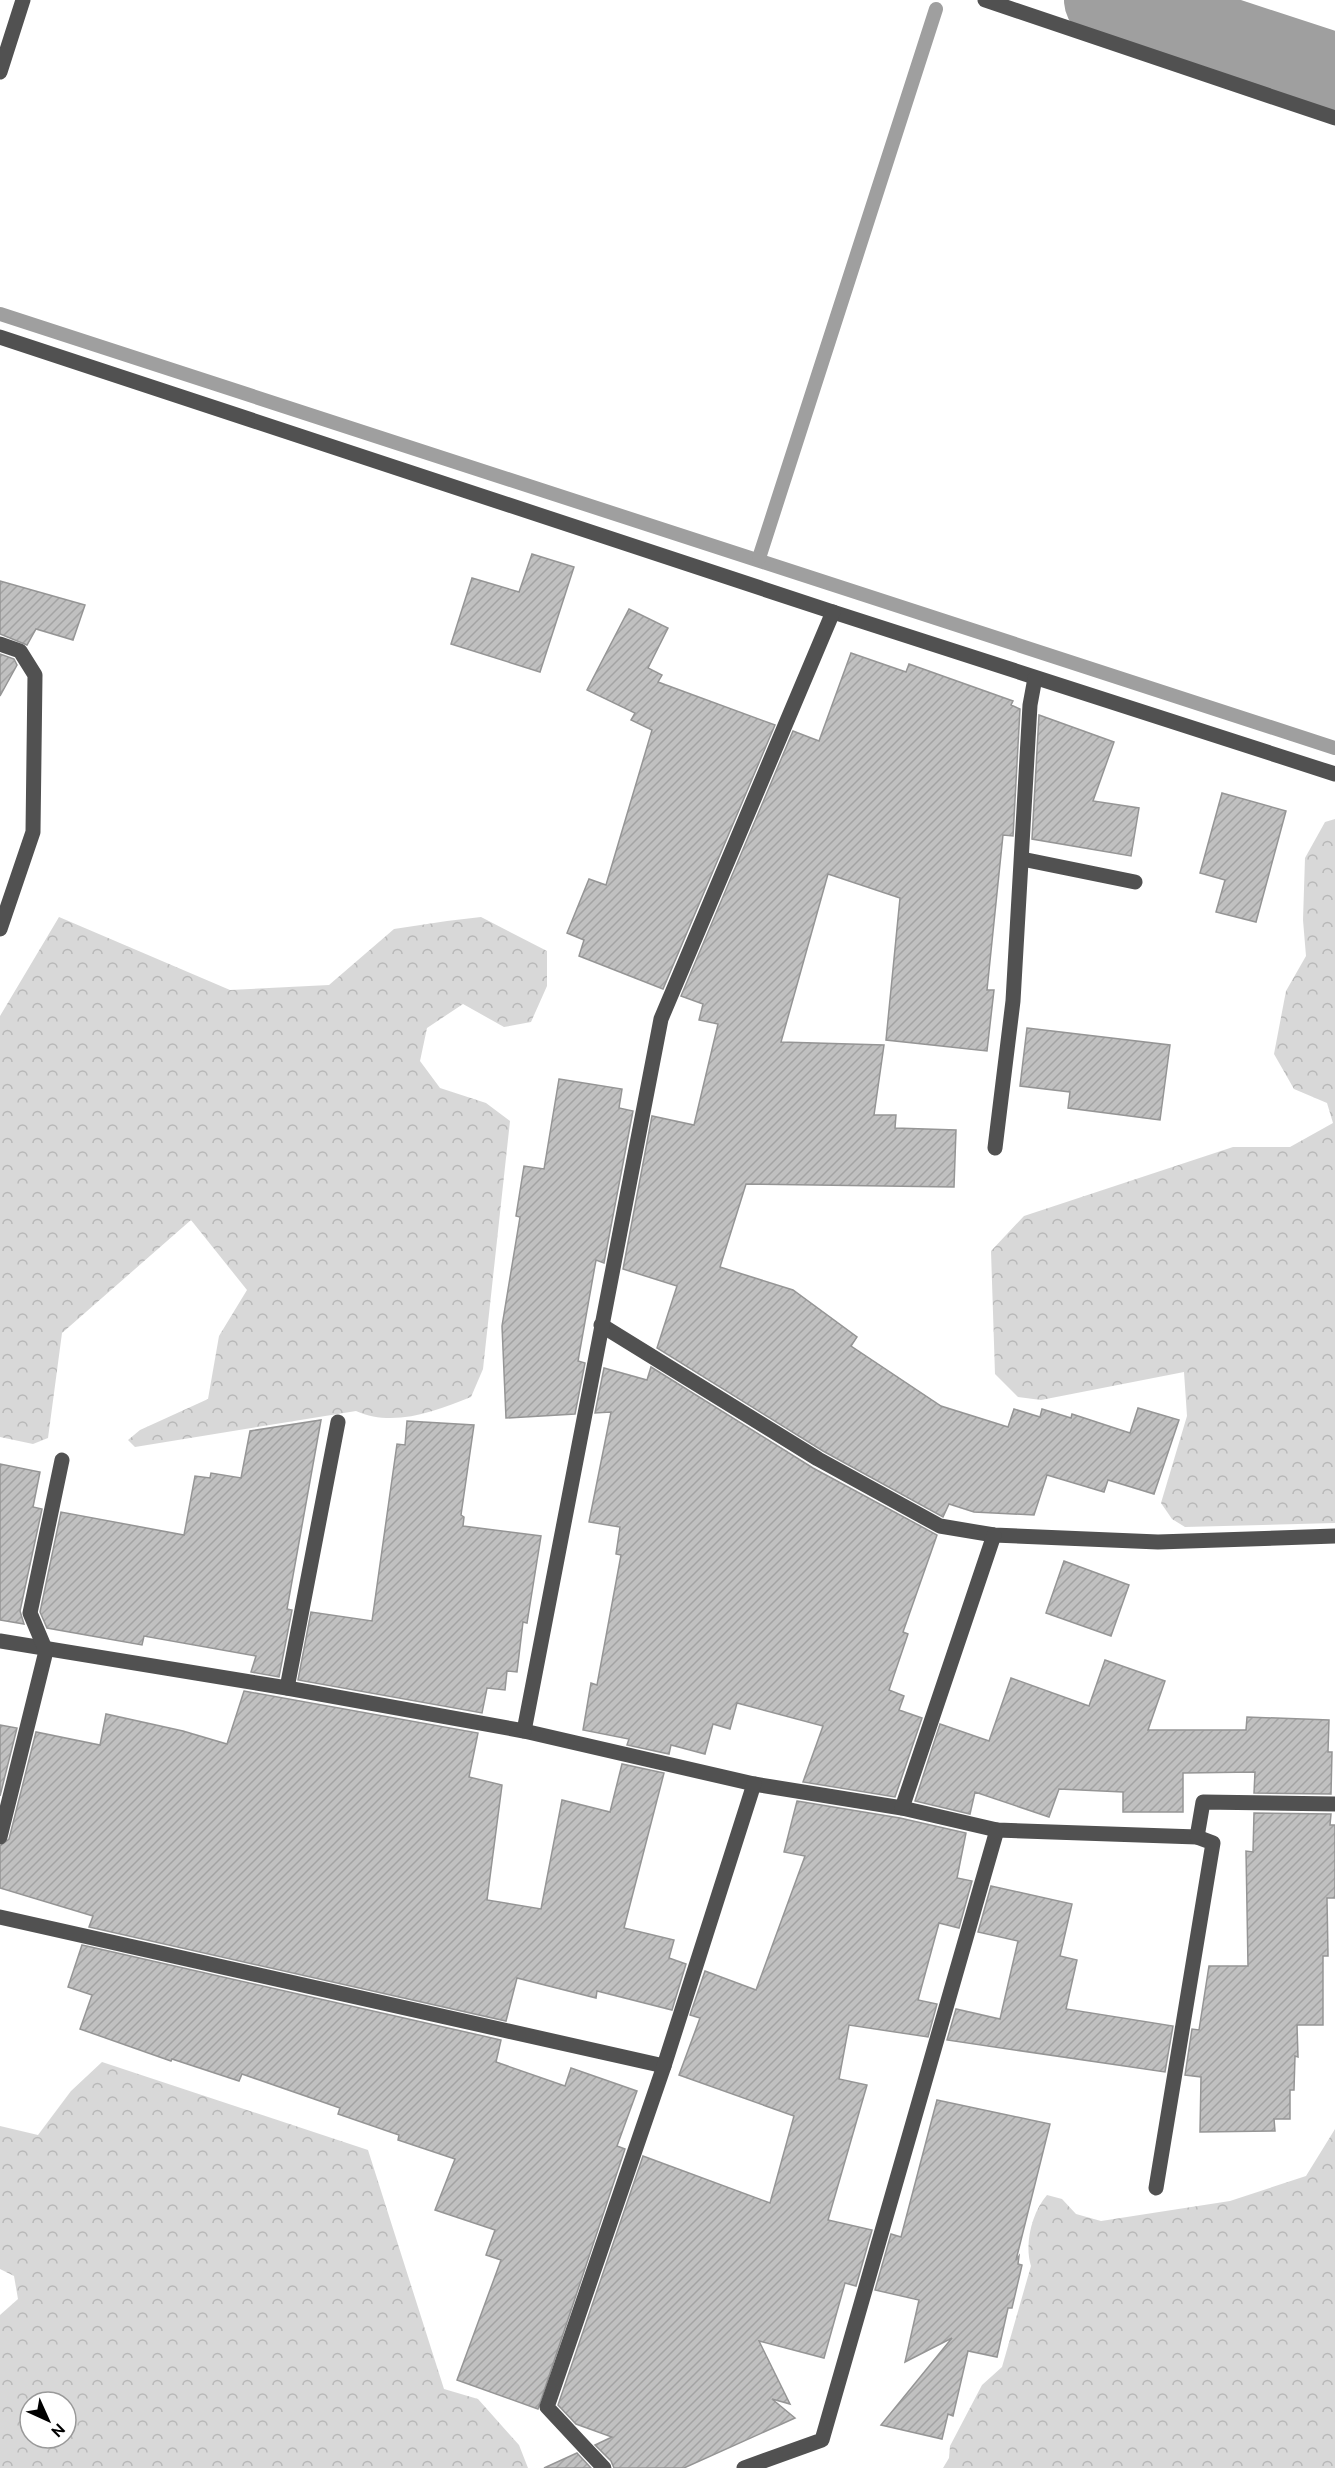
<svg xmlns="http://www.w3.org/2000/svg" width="1335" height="2468" font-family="Ubuntu,sans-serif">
  <defs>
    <pattern id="forest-crowns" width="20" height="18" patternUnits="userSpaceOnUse" patternTransform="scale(1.5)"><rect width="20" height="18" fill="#d8d8d8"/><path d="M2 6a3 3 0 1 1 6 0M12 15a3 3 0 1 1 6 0" fill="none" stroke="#b8b8b8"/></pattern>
    <pattern id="building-hatch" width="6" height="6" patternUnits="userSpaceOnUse" patternTransform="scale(1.5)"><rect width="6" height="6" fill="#c0c0c0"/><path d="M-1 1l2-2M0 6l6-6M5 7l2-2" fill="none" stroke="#a3a3a3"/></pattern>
  </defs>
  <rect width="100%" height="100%" fill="#fff"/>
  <g fill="url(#forest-crowns)" fill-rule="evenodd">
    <polygon points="1335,819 1335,1523 1185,1527 1172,1519 1161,1503 1187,1416 1184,1372 1041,1400 1018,1397 995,1374 991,1251 1024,1216 1233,1147 1290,1147 1333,1123 1327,1103 1294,1089 1274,1054 1286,991 1306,956 1303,920 1305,858 1325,822"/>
    <path d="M59 917 230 990 329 985 394 929 447 921 481 917 547 951V986L531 1022 504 1027 463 1004 427 1028 420 1061 440 1088 486 1103 510 1121 483 1369 471 1397C435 1411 394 1428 356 1411L135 1447 128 1440 140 1430 208 1399 219 1336 247 1290 191 1220 62 1333 48 1438 33 1444 0 1437V1016Z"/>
    <path d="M102 2062 368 2150 444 2389 478 2399 519 2445 528 2468H0V2315L18 2299 14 2276 0 2269V2126L38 2135 71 2091ZM30 2402H66V2438H30Z"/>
    <path d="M1335 2129V2468H943L949 2458 950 2446 982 2385 1002 2367 1031 2266C1024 2244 1032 2212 1047 2195L1062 2199 1076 2214 1101 2221 1230 2201 1306 2176Z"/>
  </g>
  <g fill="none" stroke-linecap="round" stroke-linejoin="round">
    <g stroke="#9f9f9f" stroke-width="14">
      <polyline points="0,314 1335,748"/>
      <polyline points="759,558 936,9"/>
    </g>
    <polyline stroke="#9f9f9f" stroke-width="84" points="1106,0 1335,75"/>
  </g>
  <g fill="url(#building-hatch)" stroke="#959595" stroke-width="1.5">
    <polygon points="532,554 574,567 540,672 451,644 472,578 519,592"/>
    <polygon points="0,581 85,605 73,640 36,629 27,645 0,634"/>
    <polygon points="629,609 668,628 648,668 662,675 658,682 775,725 663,989 579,956 584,940 567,933 589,879 606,885 652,730 631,720 635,713 587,690"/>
    <polygon points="851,653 906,672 909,664 1013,701 1011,705 1020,709 1013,836 1003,835 987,990 994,990 987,1051 886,1040 900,898 828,874 781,1042 884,1045 874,1115 896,1115 895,1128 956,1130 954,1187 746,1184 720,1267 793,1290 857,1337 851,1346 941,1406 1008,1427 1014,1409 1040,1417 1042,1409 1071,1418 1072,1414 1130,1433 1138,1408 1179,1420 1154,1494 1108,1480 1104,1492 1047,1475 1034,1515 974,1512 949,1504 943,1517 823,1451 657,1348 677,1286 623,1269 652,1116 694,1125 718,1024 699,1020 703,1004 681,996 793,731 819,741"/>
    <polygon points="0,654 14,659 17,665 0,696"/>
    <polygon points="1039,715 1114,742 1093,801 1139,808 1131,856 1032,839"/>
    <polygon points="1222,793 1286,811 1256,922 1216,912 1225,880 1200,873"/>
    <polygon points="1027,1028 1170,1045 1160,1120 1068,1108 1070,1092 1020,1086"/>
    <polygon points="559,1079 622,1089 619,1108 633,1111 604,1263 596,1260 578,1361 585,1363 575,1414 506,1418 502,1326 520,1217 516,1216 524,1166 544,1169"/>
    <polygon points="651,1367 813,1468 937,1535 903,1632 908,1634 889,1690 904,1696 899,1710 922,1718 895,1797 803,1782 823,1726 737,1703 730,1729 713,1724 705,1754 671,1745 669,1754 627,1745 629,1739 583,1730 591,1683 597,1685 621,1555 616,1554 620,1527 589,1522 611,1412 595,1413 604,1368 647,1380"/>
    <polygon points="321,1420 287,1609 292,1610 279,1677 251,1672 256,1656 144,1636 142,1645 47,1628 40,1612 61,1512 184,1535 195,1476 210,1478 211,1473 241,1478 250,1431"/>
    <polygon points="407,1421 474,1425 461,1515 464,1517 463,1526 541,1536 527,1623 523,1622 517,1672 507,1671 505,1690 487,1688 482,1713 298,1680 311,1612 372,1621 397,1444 405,1445"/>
    <polygon points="0,1464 40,1472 33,1507 42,1509 20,1611 24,1624 0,1620"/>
    <polygon points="1064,1561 1129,1585 1111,1636 1046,1613"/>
    <polygon points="1105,1660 1165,1681 1148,1730 1246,1730 1247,1717 1329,1720 1328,1752 1332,1752 1331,1794 1254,1793 1255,1772 1183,1773 1183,1812 1123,1812 1123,1792 1059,1789 1049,1817 975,1792 970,1814 915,1801 940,1724 989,1741 1011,1678 1089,1706"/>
    <polygon points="244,1691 478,1733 469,1777 502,1785 487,1900 541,1909 562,1800 610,1812 622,1764 664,1773 624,1928 674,1940 669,1958 686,1964 672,2010 597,1991 596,1998 517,1978 506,2021 89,1927 93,1916 0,1888 0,1846 9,1839 36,1732 100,1745 106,1714 183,1731 227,1744"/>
    <polygon points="0,1725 17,1728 0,1796"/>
    <polygon points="797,1801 900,1818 966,1833 957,1878 972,1881 959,1928 939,1923 918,2000 937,2004 928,2037 849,2025 839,2079 867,2085 828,2220 872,2230 856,2286 845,2283 824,2358 759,2341 790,2404 772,2399 795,2418 684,2468 614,2468 611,2461 595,2445 612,2437 576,2424 558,2405 643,2156 770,2203 794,2116 679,2075 700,2018 690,2015 705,1971 756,1990 805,1856 784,1852"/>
    <polygon points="1254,1813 1331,1814 1330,1825 1335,1825 1335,1898 1327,1898 1328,1956 1323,1956 1323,2025 1297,2025 1298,2057 1295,2056 1294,2090 1290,2090 1290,2119 1274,2119 1275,2131 1200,2132 1201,2077 1185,2075 1192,2029 1199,2030 1209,1966 1248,1966 1246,1851 1253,1852"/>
    <polygon points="991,1886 1072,1904 1060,1956 1077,1960 1066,2009 1173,2026 1165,2072 947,2040 956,2009 1000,2019 1018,1941 978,1932"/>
    <polygon points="82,1945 501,2040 496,2062 565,2086 571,2068 637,2091 617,2146 625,2149 538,2409 457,2380 501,2260 486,2255 495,2230 435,2210 455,2159 398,2140 399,2135 338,2114 340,2108 242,2074 239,2081 172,2059 171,2061 80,2029 92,1995 68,1987"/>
    <polygon points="937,2100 1050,2124 1016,2260 1019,2256 1018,2264 1022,2265 1012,2308 1008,2308 997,2357 968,2351 953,2416 948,2414 942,2439 881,2425 952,2338 905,2362 919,2300 875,2290 891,2234 901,2237"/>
    <polygon points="577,2453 591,2468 544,2468"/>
  </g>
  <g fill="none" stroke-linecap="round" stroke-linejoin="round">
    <g stroke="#515151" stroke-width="15">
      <polyline points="985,0 1335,118"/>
      <polyline points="0,72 23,0"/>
      <polyline points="0,337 833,612 1335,774"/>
      <polyline points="0,644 20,651 35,675 33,832 0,929"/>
      <polyline points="1022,859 1135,882"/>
      <polyline points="995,1148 1013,1001 1030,705 1035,678"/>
      <polyline points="601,1325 818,1459 940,1526 994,1535 1158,1542 1335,1536"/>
      <polyline points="0,1641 287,1688 524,1731 754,1784 902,1808 997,1830 1197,1837 1213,1843 1156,2188"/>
      <polyline points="287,1688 338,1422"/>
      <polyline points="524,1731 661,1019 833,612"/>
      <polyline points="902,1808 994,1535"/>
      <polyline points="0,1837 46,1651 30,1613 62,1460"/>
      <polyline points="1197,1837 1203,1802 1335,1804"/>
      <polyline points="0,1917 664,2066"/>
      <polyline points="604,2468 547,2407 664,2066 754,1784"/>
      <polyline points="744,2468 822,2440 997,1830"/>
    </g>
  </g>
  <g transform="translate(48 2420) rotate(135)"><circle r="28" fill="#ffffff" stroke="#999999" stroke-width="1.5"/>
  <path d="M0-4.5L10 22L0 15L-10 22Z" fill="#000000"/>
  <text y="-9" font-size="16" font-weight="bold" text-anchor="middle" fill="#000000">N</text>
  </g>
</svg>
